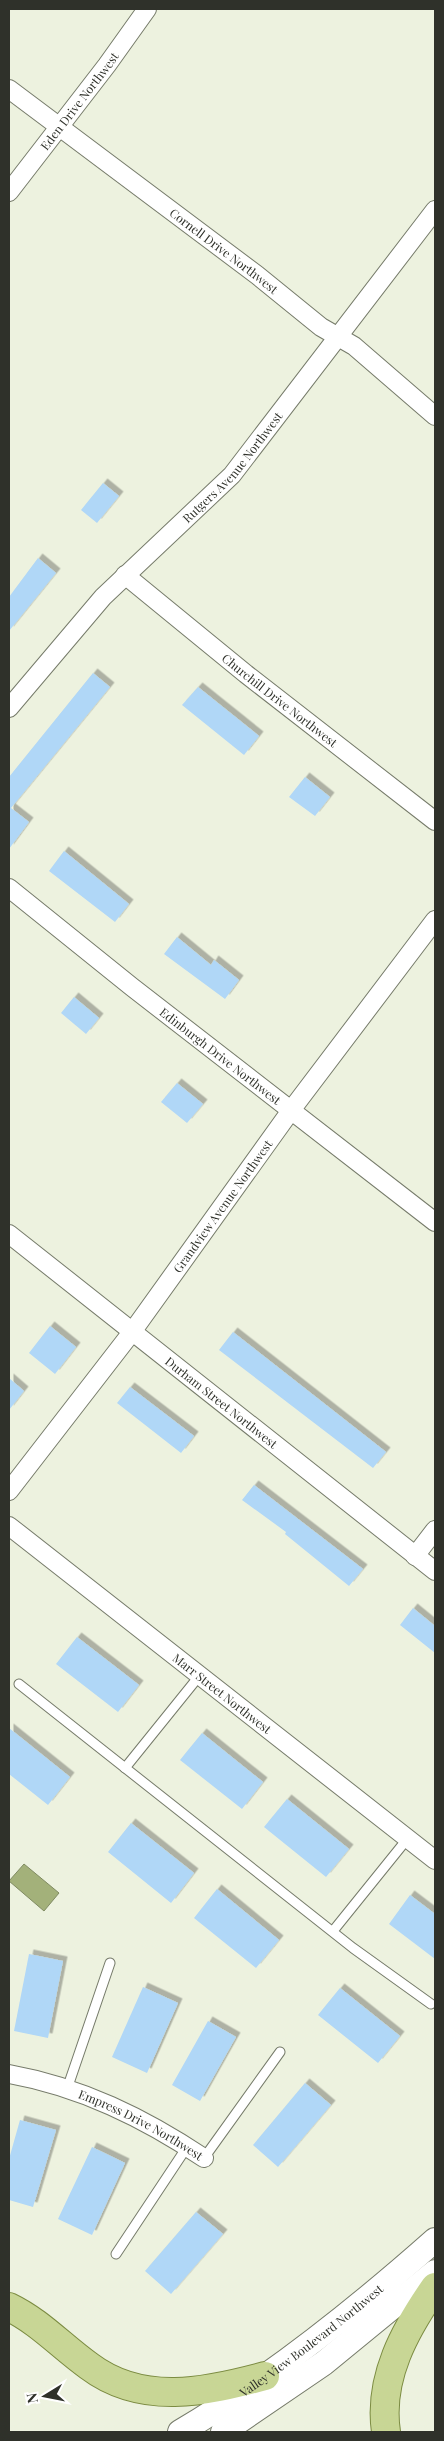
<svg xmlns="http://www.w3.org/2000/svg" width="444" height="2441" font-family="'Playfair Display',serif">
  <defs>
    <filter id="shadow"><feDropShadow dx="4.5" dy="-4.5" stdDeviation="0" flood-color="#0004"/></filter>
  </defs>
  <rect width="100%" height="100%" fill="#edf2df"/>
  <polygon fill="#a3b17a" stroke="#808b62" points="24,1864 59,1893 44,1911 9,1881"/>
  <g fill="#b0d7f7" filter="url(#shadow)">
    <polygon points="103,483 119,496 97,523 81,510"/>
    <polygon points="38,558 56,573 9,631 9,597"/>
    <polygon points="93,673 110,687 11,808 29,822 9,849 9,777"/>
    <polygon points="198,687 259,736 244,755 182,705"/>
    <polygon points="305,777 330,797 315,816 289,797"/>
    <polygon points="64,851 129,904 115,922 49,871"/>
    <polygon points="177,937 211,965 214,960 239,980 225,999 164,954"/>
    <polygon points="74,997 99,1018 86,1034 61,1013"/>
    <polygon points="177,1083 203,1104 187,1123 161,1102"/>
    <polygon points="50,1326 76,1347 55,1374 29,1353"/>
    <polygon points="233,1332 386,1452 373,1468 219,1350"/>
    <polygon points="9,1378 24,1391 9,1410"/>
    <polygon points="130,1387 194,1436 181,1453 117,1403"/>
    <polygon points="254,1485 363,1569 349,1586 285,1534 286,1532 242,1500"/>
    <polygon points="413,1608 435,1626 435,1653 400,1625"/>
    <polygon points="77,1637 139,1685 118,1712 56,1664"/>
    <polygon points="9,1728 70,1777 48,1805 9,1774"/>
    <polygon points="202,1733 263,1782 242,1809 180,1760"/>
    <polygon points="287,1799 349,1849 326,1877 264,1827"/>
    <polygon points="131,1823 194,1873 171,1903 108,1852"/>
    <polygon points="217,1889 279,1940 256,1968 194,1918"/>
    <polygon points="410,1895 435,1914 435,1959 389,1924"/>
    <polygon points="29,1954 63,1961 48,2038 14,2031"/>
    <polygon points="143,1987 178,2003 147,2073 112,2057"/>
    <polygon points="340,1988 400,2036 378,2063 318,2015"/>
    <polygon points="208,2021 236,2037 200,2101 172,2085"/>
    <polygon points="305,2083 331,2105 278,2167 253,2145"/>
    <polygon points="20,2120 56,2130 33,2207 9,2200 9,2159"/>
    <polygon points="92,2147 125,2163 92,2235 58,2219"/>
    <polygon points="196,2212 223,2234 171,2294 145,2271"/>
  </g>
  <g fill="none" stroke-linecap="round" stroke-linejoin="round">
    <g stroke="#767b6a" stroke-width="11">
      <g id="lane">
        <polyline points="19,1684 353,1948 431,2004"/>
        <polyline points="125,1768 200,1675"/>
        <polyline points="333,1931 408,1838"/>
        <polyline points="67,2089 110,1963"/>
        <polyline points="204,2158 280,2052"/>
        <polyline points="116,2254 187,2147"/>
      </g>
    </g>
    <g stroke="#767b6a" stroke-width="20">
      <g id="street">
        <path id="s1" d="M9 89 257 275 321 327 354 346 435 416"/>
        <path id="s2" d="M9 192 107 65 147 9"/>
        <path id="s3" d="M125 575 246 674 435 821"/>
        <path id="s4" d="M9 708 103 597 232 475 435 210"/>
        <path id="s5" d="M9 888 132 987 435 1222"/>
        <path id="s6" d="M9 1234 435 1571"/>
        <path id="s7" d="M9 1491 132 1332 292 1109 435 920"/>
        <path id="s8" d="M9 1526 435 1860"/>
        <polyline points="415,1556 435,1530"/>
        <path id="s9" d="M9 2074C81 2087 144 2118 204 2158"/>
      </g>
    </g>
    <g stroke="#767b6a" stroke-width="26">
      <g id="secondary">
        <path id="s10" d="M180 2432C271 2378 356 2310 435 2240"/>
        <polyline points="223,2432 324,2363 435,2272"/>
      </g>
    </g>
    <g stroke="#7b8b41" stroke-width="30">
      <g id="primary">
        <path d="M9 2307C40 2322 61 2346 89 2366 142 2406 206 2392 265 2376"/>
        <path d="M386 2432C378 2378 405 2330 435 2287"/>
      </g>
    </g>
    <use href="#lane" stroke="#fff" stroke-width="9"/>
    <use href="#street" stroke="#fff" stroke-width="18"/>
    <use href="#secondary" stroke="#fff" stroke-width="24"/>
    <use href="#primary" stroke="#c8d695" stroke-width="28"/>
  </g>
  <g text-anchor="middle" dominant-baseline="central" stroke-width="5" stroke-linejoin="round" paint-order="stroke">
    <g font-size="12" fill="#2f312a" stroke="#fff">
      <text stroke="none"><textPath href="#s2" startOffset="115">Eden Drive Northwest</textPath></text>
      <text stroke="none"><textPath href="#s1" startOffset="269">Cornell Drive Northwest</textPath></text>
      <text stroke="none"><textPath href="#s4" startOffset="329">Rutgers Avenue Northwest</textPath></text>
      <text stroke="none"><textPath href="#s3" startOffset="199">Churchill Drive Northwest</textPath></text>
      <text stroke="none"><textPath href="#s5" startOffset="270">Edinburgh Drive Northwest</textPath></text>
      <text stroke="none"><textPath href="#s7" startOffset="356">Grandview Avenue Northwest</textPath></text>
      <text stroke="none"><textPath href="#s6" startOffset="271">Durham Street Northwest</textPath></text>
      <text stroke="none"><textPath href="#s8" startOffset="271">Marr Street Northwest</textPath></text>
      <text stroke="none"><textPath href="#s9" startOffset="142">Empress Drive Northwest</textPath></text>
      <text stroke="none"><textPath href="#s10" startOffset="160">Valley View Boulevard Northwest</textPath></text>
    </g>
  </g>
  <rect width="444" height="2441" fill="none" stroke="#2f312a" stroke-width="20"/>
  <g transform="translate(45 2396) rotate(260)" stroke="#ffffff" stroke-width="4" paint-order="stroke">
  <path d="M0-4L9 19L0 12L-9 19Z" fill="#2f312a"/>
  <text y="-8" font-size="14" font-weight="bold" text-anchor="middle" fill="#2f312a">N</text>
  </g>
</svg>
